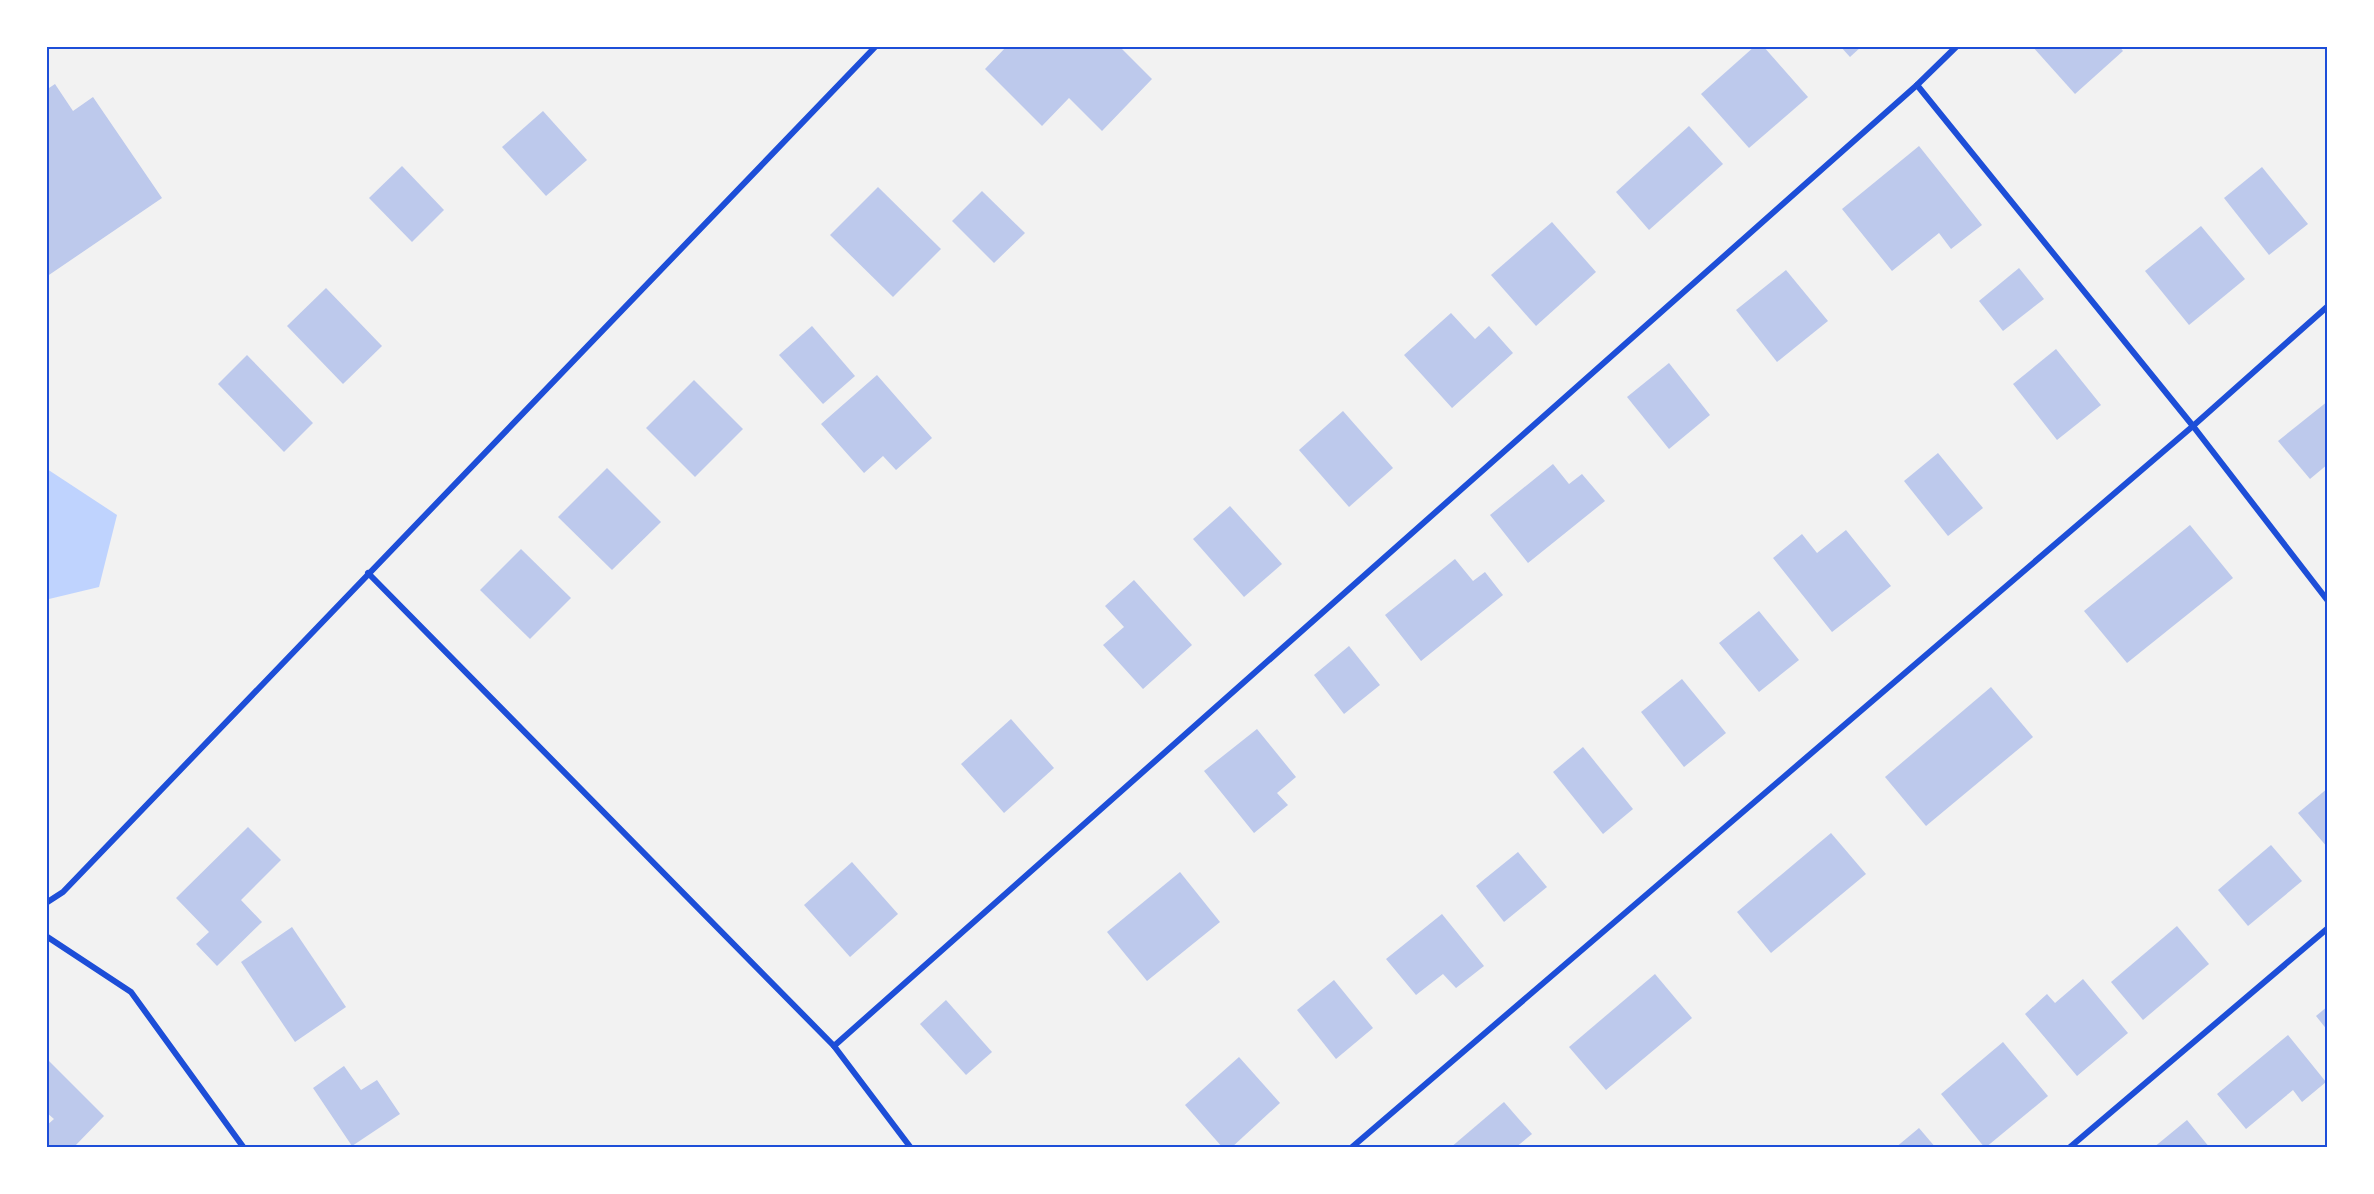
<svg xmlns="http://www.w3.org/2000/svg" width="2374" height="1194" font-family="'Source Sans 3',sans-serif">
  <rect width="100%" height="100%" fill="#f2f2f2"/>
  <polygon fill="#bfd3fe" points="47,469 117,515 99,587 49,599 46,595"/>
  <g fill="#bdc9ec">
    <polygon points="1007,46 1120,47 1152,79 1102,131 1069,98 1042,126 985,69"/>
    <polygon points="1755,46 1763,46 1808,97 1749,148 1701,94"/>
    <polygon points="1840,46 1862,46 1850,57"/>
    <polygon points="2032,46 2119,46 2123,51 2075,94"/>
    <polygon points="55,84 73,111 93,97 162,198 46,277 46,90"/>
    <polygon points="543,111 587,160 546,196 502,147"/>
    <polygon points="1689,126 1723,164 1649,230 1616,192"/>
    <polygon points="1919,146 1982,225 1951,249 1939,233 1892,271 1842,209"/>
    <polygon points="402,166 444,210 412,242 369,198"/>
    <polygon points="2262,167 2308,224 2269,255 2224,198"/>
    <polygon points="878,187 941,249 893,297 830,235"/>
    <polygon points="982,191 1025,233 994,263 952,221"/>
    <polygon points="1552,222 1596,272 1536,326 1491,275"/>
    <polygon points="2201,226 2245,279 2189,325 2145,271"/>
    <polygon points="2019,268 2044,299 2003,331 1979,301"/>
    <polygon points="1786,270 1828,321 1777,362 1736,310"/>
    <polygon points="326,288 382,346 343,384 287,326"/>
    <polygon points="1451,313 1475,339 1489,326 1513,353 1452,408 1404,355"/>
    <polygon points="812,326 855,376 823,404 779,355"/>
    <polygon points="2056,349 2101,405 2057,440 2013,384"/>
    <polygon points="247,355 313,423 284,452 218,384"/>
    <polygon points="1669,363 1710,415 1669,449 1627,397"/>
    <polygon points="877,375 932,438 896,470 883,456 864,473 821,424"/>
    <polygon points="694,380 743,429 695,477 646,428"/>
    <polygon points="2328,401 2328,464 2310,479 2278,441"/>
    <polygon points="1343,411 1393,468 1349,507 1299,450"/>
    <polygon points="1938,453 1983,508 1948,536 1904,481"/>
    <polygon points="1553,464 1569,484 1582,474 1605,501 1528,563 1490,515"/>
    <polygon points="607,468 661,522 612,570 558,517"/>
    <polygon points="1230,506 1282,564 1244,597 1193,539"/>
    <polygon points="2190,525 2233,578 2127,663 2084,611"/>
    <polygon points="1846,530 1891,586 1832,632 1773,558 1802,534 1817,553"/>
    <polygon points="521,549 571,598 530,639 480,590"/>
    <polygon points="1455,559 1473,581 1485,572 1503,595 1421,661 1385,615"/>
    <polygon points="1134,580 1192,645 1143,689 1103,645 1124,627 1105,606"/>
    <polygon points="1759,611 1799,660 1759,692 1719,643"/>
    <polygon points="1349,646 1380,685 1344,714 1314,675"/>
    <polygon points="1682,679 1726,733 1684,767 1641,712"/>
    <polygon points="1991,687 2033,737 1926,826 1885,777"/>
    <polygon points="1011,719 1054,768 1004,813 961,764"/>
    <polygon points="1257,729 1296,777 1277,793 1288,805 1254,833 1204,771"/>
    <polygon points="1583,747 1633,809 1603,834 1553,772"/>
    <polygon points="2328,788 2328,848 2298,813"/>
    <polygon points="248,827 281,860 241,900 262,922 217,966 196,944 209,932 176,898"/>
    <polygon points="1831,833 1866,874 1771,953 1737,912"/>
    <polygon points="2271,845 2302,881 2248,926 2218,890"/>
    <polygon points="1518,852 1547,887 1504,922 1476,886"/>
    <polygon points="852,862 898,914 850,957 804,905"/>
    <polygon points="1180,872 1220,922 1147,981 1107,932"/>
    <polygon points="1442,914 1484,966 1456,988 1443,974 1416,995 1386,959"/>
    <polygon points="2177,926 2209,964 2143,1020 2111,982"/>
    <polygon points="292,927 346,1007 295,1042 241,962"/>
    <polygon points="1655,974 1692,1018 1606,1090 1569,1047"/>
    <polygon points="2083,979 2128,1033 2077,1076 2025,1014 2047,994 2055,1003"/>
    <polygon points="1334,980 1373,1028 1336,1059 1297,1010"/>
    <polygon points="946,1000 992,1052 966,1075 920,1024"/>
    <polygon points="2328,1006 2328,1031 2316,1016"/>
    <polygon points="2288,1035 2326,1082 2302,1102 2293,1090 2246,1129 2217,1094"/>
    <polygon points="2003,1042 2048,1096 1985,1148 1941,1094"/>
    <polygon points="1239,1057 1280,1103 1231,1148 1223,1148 1185,1105"/>
    <polygon points="46,1058 104,1116 73,1148 46,1148 46,1126 54,1119 46,1112"/>
    <polygon points="344,1066 361,1090 377,1080 400,1114 352,1146 313,1088"/>
    <polygon points="1504,1102 1532,1134 1515,1148 1450,1148"/>
    <polygon points="2187,1120 2210,1148 2153,1148"/>
    <polygon points="1919,1128 1936,1148 1895,1148"/>
  </g>
  <g fill="none" stroke-linecap="round" stroke-linejoin="round">
    <g stroke="#1d4ed8" stroke-width="6">
      <polyline points="1917,85 2193,426 2328,601"/>
      <polyline points="368,573 834,1046 911,1148"/>
      <polyline points="46,903 63,892 876,46"/>
      <polyline points="46,936 131,992 244,1148"/>
      <polyline points="834,1046 1917,85 1957,46"/>
      <polyline points="1351,1148 2193,426 2328,306"/>
      <polyline points="2069,1148 2328,928"/>
    </g>
  </g>
  <rect width="2374" height="1194" fill="none" stroke="#ffffff" stroke-width="96"/>
  <rect x="48" y="48" width="2278" height="1098" fill="none" stroke="#1d4ed8" stroke-width="2"/>
</svg>
